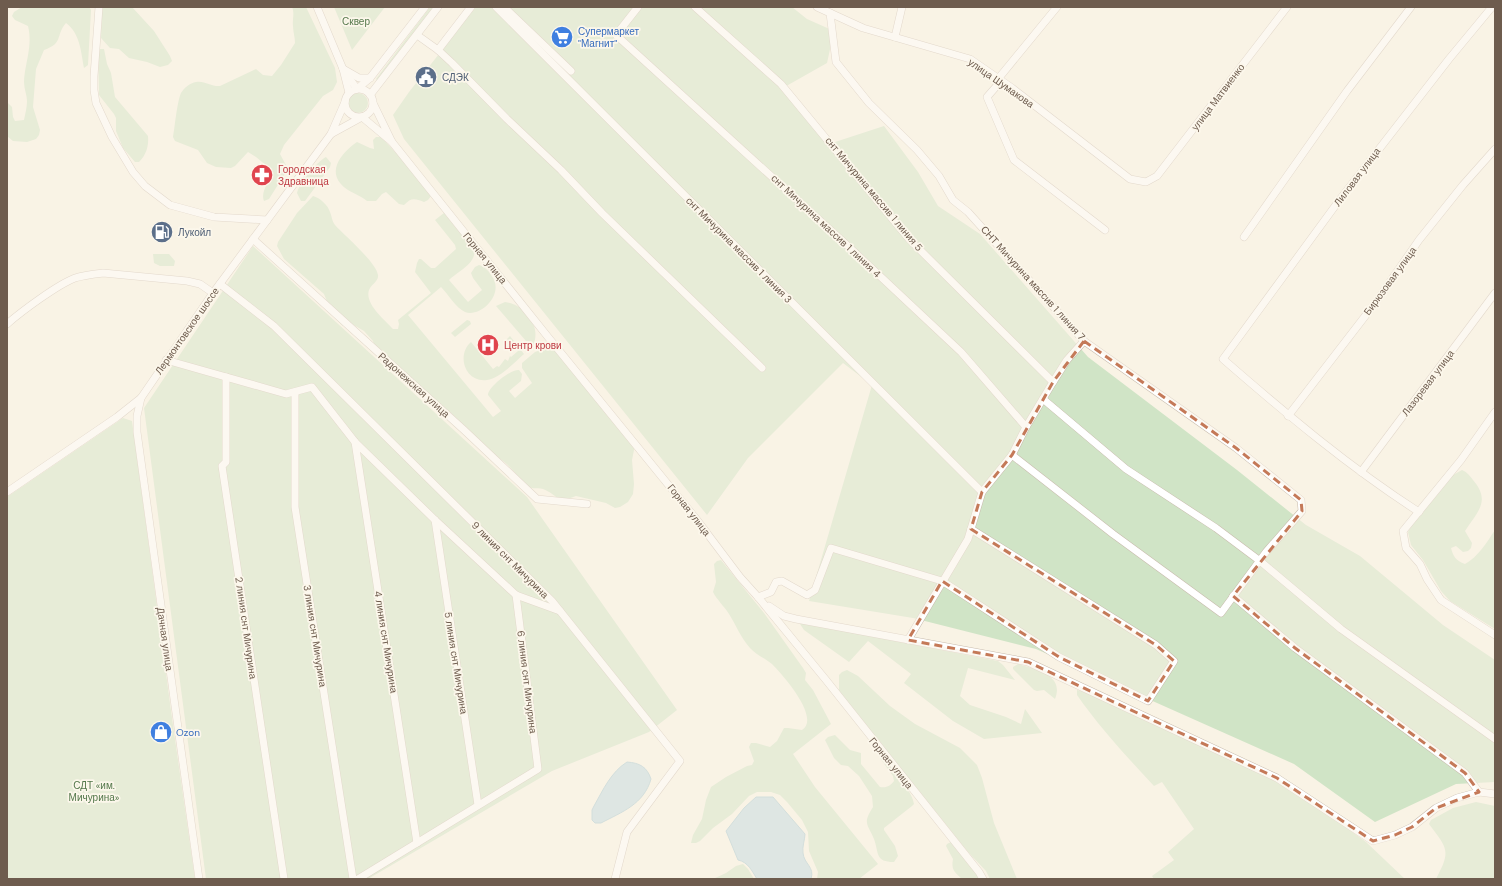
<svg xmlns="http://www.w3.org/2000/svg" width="1502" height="886" font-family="'DM Sans',sans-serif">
  <rect width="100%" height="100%" fill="#f9f3e5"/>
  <g fill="#d0e4c6">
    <path d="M22 7H89L91 10 88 65 84 68C81 52 80 33 66 23 55 36 64 43 44 50L36 69 33 107 40 130 39 135 36 139 27 142 13 141 7 136V102L12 107 13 117 15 121 24 120C25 114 27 108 27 101 27 95 24 89 24 82 25 62 33 46 28 26L15 20 12 16 14 12Z"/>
    <polygon points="102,7 132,7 154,31 170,56 172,61 168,65 160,67 147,62 129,58 119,49 110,48 101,38"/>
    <path d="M292 7H306L335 68 337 82 333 90 323 96 284 145 280 154 287 167 286 172 269 199 264 201C260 191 270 182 273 171L256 157 248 152 235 166 231 168 216 167 207 163 198 150 175 141 173 137C175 126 177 102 181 93 184 88 190 83 196 82 204 80 212 87 220 86L256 69 263 75 272 76 281 65 295 43C295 37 293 32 293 26 292 19 295 14 292 7Z"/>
    <polygon points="334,7 385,7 352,50"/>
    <polygon points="430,7 434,7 378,81 376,79"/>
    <polygon points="476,7 792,7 807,19 834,31 827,63 781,89 832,143 884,126 918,172 938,206 980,234 1088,357 1237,470 1306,525 1360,556 1443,625 1495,660 1495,782 1456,784 1375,822 1294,764 1036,649 913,618 809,601 872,385 843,363 748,458 707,515 404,139 393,115 409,92"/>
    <path d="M100 49H104L107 64 111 73 115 97 148 136C149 146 146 155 139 162H135L123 148 116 131V118L114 114 99 95 98 53Z"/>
    <circle cx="358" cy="103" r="10"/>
    <path d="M376 137H381L397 154 431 196 428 200 424 202C414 198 411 198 404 205L399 204 386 192 382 194 376 201H367C361 196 355 194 348 190 324 174 340 154 357 142L370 148 374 149 373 140Z"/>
    <path d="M326 157 331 163 330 167 305 201H301L297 193C299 183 317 162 326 157Z"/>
    <path d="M313 196C320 198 328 205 330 212 332 217 332 221 335 225 344 235 376 262 378 275 379 280 373 284 370 288 362 302 385 320 393 329H398L399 324 398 320 431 293 415 272 417 263 419 259H421L431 268H435L456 249 455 245 435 220 444 213 474 250C477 263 457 272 449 280L468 302 482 290 473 278 471 273 475 267 479 265C485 267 488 270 491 275 506 293 481 318 465 312 456 308 448 294 441 287L408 315 493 417 501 411 488 395C488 387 511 369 519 370L522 374 521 381 509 391 515 398 532 383 522 368V363L535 352 550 347 554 349 634 446V450L632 460 634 484 633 494 628 502 620 507 615 508 606 503 576 496 562 501C556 497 549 491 543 489 538 487 533 490 528 486 518 478 508 462 498 458L450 412 434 401 420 396 378 354 375 350 373 341 364 331 352 324 343 326 333 316 324 294 284 259 277 246 278 242 297 213Z"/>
    <polygon points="253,246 527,497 677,710 649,732 552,771 368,879 206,879 144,408"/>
    <polygon points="153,254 169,254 175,261 174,266 160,266 154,263"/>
    <path d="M505 302C526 305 543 328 532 348L496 306Z"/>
    <polygon points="467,320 470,321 471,324 455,337 451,333"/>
    <path d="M510 336 524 354C515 362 499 379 487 380 465 383 456 355 471 342L493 369 497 366 499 367 505 359 508 361 510 356 511 357 518 351 507 339Z"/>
    <polygon points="123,418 132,421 172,718 195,879 7,879 7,497"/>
    <path d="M1462 470C1467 472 1470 476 1473 480 1491 501 1478 511 1465 531L1472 543 1471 548 1468 551 1463 552 1456 546 1451 548C1453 556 1456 561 1465 564 1478 557 1487 542 1495 530V629L1450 601 1441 591 1423 560 1411 545 1408 532 1417 516 1433 500 1453 475Z"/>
    <path d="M721 560 764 613 803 668 806 673 805 680 813 690 831 724 793 754 815 787 878 864 859 879H817L818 872 809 851 808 832 802 820 787 802 780 795 771 792H757L749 796 732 814 713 828 700 841 696 843H691L693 835 702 819 706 800 711 787 726 777 747 766 752 765 754 761 749 747 751 743H756L770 747 777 741 784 728H788L802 730C821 718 783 675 772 664 765 658 756 655 750 648 741 638 736 625 729 614 724 606 717 600 713 592L716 582 714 564 717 561Z"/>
    <polygon points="802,623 998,661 1003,665 1015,680 968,668 960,696 970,705 1006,717 1021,724 1025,709 1042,733 984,739 953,721 904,683 911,674 868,641 849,662 804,630 800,624"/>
    <path d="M1018 664C1034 669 1065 674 1055 699L1044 690 1037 691 1034 690 1013 669V667Z"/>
    <polygon points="847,670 858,676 890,706 915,724 960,748 977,765 982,778 994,823 1017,879 990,879 986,871 968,852 839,691 839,675 842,672"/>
    <path d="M1077 690 1082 691 1276 781 1332 817 1366 842 1405 879H1154L1152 876 1174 860 1168 852 1194 829 1162 782 1154 786C1127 757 1100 728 1077 695Z"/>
    <path d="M835 735 850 750 861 753V764L880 787C887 788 890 786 894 781L893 776 880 758 881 756 883 757C891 767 913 792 914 804L912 806 884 828V830L895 846 898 856 894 862C875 862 879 853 874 839 868 824 862 824 873 807L872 796 859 776 848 766 841 765 834 758 825 740 828 737Z"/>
    <path d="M1476 802 1495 806V879H1436C1451 851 1448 849 1429 824L1431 820 1453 808Z"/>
    <path d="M951 842 980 879H962C954 872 951 869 953 859L946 846 947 844Z"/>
    <polygon points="743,864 748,869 754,879 713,879 726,873 736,866"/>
  </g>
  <g fill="#bcd8e0" stroke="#a4c6d0">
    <path d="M627 762C640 763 647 767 651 779 644 804 622 812 601 823H595L592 820V810L594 806C603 790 611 772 627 762Z"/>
    <path d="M756 797H773L805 834C805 839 802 847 803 853 804 864 815 867 811 879H757C752 871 748 862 738 860L726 831 744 808Z"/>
  </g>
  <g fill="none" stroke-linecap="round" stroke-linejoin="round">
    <g stroke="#c8bbad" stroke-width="8">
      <g id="minor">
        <polyline points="99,7 94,76 94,90 96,103 112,137 133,172 145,186 170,205 214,217 267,220"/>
        <polyline points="317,7 343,69 349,93"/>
        <polyline points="496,7 982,492"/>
        <polyline points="504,7 571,71"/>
        <polyline points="638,7 616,35 849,247 961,352 1026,427"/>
        <polyline points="695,7 781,84 909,239 1053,382"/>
        <polyline points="817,7 863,28 970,59 1012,88 1130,179 1146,182 1157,176 1287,7"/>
        <polyline points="830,13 836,62 869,103 917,150 939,176 953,200 968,212 1084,341 1236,448 1301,500 1302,511 1266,552 1221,613 1113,534 1012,455"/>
        <polyline points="417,35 438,50 452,63 507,119 561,170 602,213 762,368"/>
        <polyline points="895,37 902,7"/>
        <polyline points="438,50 471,7"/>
        <polyline points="343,69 357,89 370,78 377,69 425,7"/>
        <polyline points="345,70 359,78 370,78"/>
        <polyline points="998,79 1057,7"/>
        <polyline points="1001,81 987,97 1014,160 1105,230"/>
        <circle cx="359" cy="103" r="14"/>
        <polyline points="370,95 438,7"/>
        <polyline points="345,102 331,134 362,117 392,142 373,103"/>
        <polyline points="392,142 548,337 697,520 740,577 758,597 826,680 979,872 983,879"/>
        <polyline points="1244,237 1347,91 1411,7"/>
        <polyline points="253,239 464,430 537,499 587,504"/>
        <polyline points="220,284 274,326 552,601 680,761 627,832 615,879"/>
        <path d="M7 324C22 311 57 285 75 278 84 275 94 274 103 273L187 281 200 284 213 293"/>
        <polyline points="166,360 286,394 312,387 355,442 435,520 516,595 560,611"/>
        <polyline points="226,377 226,462 222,466 284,879"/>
        <polyline points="295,392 295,507 353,879"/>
        <polyline points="141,398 137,416 137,432 199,879"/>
        <polyline points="1043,399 1126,469 1216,528 1260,561 1341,629 1495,739"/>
        <polyline points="1495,412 1461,460 1403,531 1406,548 1420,564 1427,579 1441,600 1495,635"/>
        <polyline points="1288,416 1376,302 1419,240 1463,185 1495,149"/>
        <polyline points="355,442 417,843"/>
        <polyline points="1361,472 1495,293"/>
        <polyline points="7,492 117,417 141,398 213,293 331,134"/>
        <path d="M1419 512C1349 467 1285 413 1223 359L1338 202 1449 59 1492 7"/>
        <polyline points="435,520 478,805"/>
        <polyline points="1233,596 1295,648 1465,773 1479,792"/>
        <polyline points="758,597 771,592 776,582 782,581 807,595 815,590 831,548 942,581 1059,657 1148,701 1174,661 1156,645 971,529"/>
        <polyline points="769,606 784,616 796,619 1028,662 1277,778 1373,841 1395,835 1412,827 1436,808 1457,798 1479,792 1495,794"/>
        <polyline points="908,640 968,539 982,492 1012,455 1026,427 1053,382 1067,360 1084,341"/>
        <polyline points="358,879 538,769 516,595"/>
      </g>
    </g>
    <use href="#minor" stroke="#fff" stroke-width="7"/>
  </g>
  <path d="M0 0H1502V886H0ZM1084 341 1236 448 1301 500 1302 511 1233 596 1295 648 1465 773 1479 792 1436 808 1412 827 1395 835 1373 841 1277 778 1028 662 908 640 942 581 1059 657 1148 701 1174 661 1156 645 971 529 982 492 1012 455 1053 382Z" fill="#f9f3e5" fill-opacity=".55" fill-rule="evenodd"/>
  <path fill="none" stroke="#c47958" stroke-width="3" stroke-dasharray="8 5" stroke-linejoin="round" d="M1084 341 1236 448 1301 500 1302 511 1233 596 1295 648 1465 773 1479 792 1436 808 1412 827 1395 835 1373 841 1277 778 1028 662 908 640 942 581 1059 657 1148 701 1174 661 1156 645 971 529 982 492 1012 455 1053 382Z"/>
  <defs>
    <g id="supermarket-disc" transform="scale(1.15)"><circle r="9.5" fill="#3f7fe0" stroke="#fcf7eb"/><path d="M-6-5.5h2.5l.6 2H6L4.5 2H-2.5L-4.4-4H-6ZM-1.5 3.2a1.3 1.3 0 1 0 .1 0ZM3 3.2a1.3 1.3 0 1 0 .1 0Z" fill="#fff"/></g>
    <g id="civic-disc" transform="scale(1.15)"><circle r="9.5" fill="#5c6f8a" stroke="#fcf7eb"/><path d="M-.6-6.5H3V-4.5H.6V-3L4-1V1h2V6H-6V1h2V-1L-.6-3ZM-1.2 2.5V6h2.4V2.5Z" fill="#fff"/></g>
    <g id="pharmacy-disc" transform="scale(1.15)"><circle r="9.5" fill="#e0444e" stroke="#fcf7eb"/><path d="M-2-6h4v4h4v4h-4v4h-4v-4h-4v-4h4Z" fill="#fff"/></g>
    <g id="fuel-disc" transform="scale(1.15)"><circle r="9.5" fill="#5c6f8a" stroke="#fcf7eb"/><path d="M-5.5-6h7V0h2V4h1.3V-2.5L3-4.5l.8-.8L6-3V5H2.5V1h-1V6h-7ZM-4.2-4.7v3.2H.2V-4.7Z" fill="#fff"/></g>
    <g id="hospital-disc" transform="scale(1.15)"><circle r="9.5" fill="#e0444e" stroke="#fcf7eb"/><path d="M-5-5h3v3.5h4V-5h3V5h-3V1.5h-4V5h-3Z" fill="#fff"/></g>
    <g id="shop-disc" transform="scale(1.15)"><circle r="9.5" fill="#3f7fe0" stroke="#fcf7eb"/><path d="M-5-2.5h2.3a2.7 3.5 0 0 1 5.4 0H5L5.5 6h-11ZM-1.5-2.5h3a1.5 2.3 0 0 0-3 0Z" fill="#fff"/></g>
  </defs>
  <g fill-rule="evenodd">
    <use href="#supermarket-disc" x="562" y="37"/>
    <use href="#civic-disc" x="426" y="77"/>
    <use href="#pharmacy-disc" x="262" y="175"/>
    <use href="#fuel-disc" x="162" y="232"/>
    <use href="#hospital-disc" x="488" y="345"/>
    <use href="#shop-disc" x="161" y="732"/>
  </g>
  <g text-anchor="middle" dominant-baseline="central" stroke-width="3.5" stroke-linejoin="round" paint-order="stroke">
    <g font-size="10" fill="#54784b" stroke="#fcf7eb">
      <text x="356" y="21">Сквер</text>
      <text x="94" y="785">СДТ «им.<tspan x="94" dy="12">Мичурина»</tspan></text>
    </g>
    <g font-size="10" fill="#366cbe" stroke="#fcf7eb" text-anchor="start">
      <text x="578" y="31">Супермаркет<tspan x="578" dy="12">"Магнит"</tspan></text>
      <text x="176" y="732">Ozon</text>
    </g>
    <g font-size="10" fill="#4e5e75" stroke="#fcf7eb" text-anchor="start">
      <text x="442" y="77">СДЭК</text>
      <text x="178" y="232">Лукойл</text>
    </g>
    <g font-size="10" fill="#6e5c4e" stroke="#fcf7eb">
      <text transform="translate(1001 83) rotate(35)">улица Шумакова</text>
      <text transform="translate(1218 97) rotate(-53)">улица Матвиенко</text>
      <text transform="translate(1357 177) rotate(-53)">Лиловая улица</text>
      <text transform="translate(874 194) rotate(50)">снт Мичурина массив 1 линия 5</text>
      <text transform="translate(826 226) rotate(43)">снт Мичурина массив 1 линия 4</text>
      <text transform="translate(739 250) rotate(45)">снт Мичурина массив 1 линия 3</text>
      <text transform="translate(485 258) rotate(51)">Горная улица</text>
      <text transform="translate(1390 281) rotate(-54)">Бирюзовая улица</text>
      <text transform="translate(1033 283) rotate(48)">СНТ Мичурина массив 1 линия 7</text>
      <text transform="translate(187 331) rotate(-55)">Лермонтовское шоссе</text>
      <text transform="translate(1428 383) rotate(-53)">Лазоревая улица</text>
      <text transform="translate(414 385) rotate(42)">Радонежская улица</text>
      <text transform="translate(689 510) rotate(52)">Горная улица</text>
      <text transform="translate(510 560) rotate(45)">9 линия снт Мичурина</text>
      <text transform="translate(246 628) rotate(82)">2 линия снт Мичурина</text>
      <text transform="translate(315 636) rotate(81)">3 линия снт Мичурина</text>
      <text transform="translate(165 639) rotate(82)">Дачная улица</text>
      <text transform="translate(386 642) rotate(81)">4 линия снт Мичурина</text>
      <text transform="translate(456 663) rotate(81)">5 линия снт Мичурина</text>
      <text transform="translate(527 682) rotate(83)">6 линия снт Мичурина</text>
      <text transform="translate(891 763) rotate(51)">Горная улица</text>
    </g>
    <g font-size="10" fill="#be3a42" stroke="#fcf7eb" text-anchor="start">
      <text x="278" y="169">Городская<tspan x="278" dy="12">Здравница</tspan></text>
      <text x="504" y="345">Центр крови</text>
    </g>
  </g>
  <rect width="1502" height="886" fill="none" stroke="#6e5c4e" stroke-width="16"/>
</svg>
